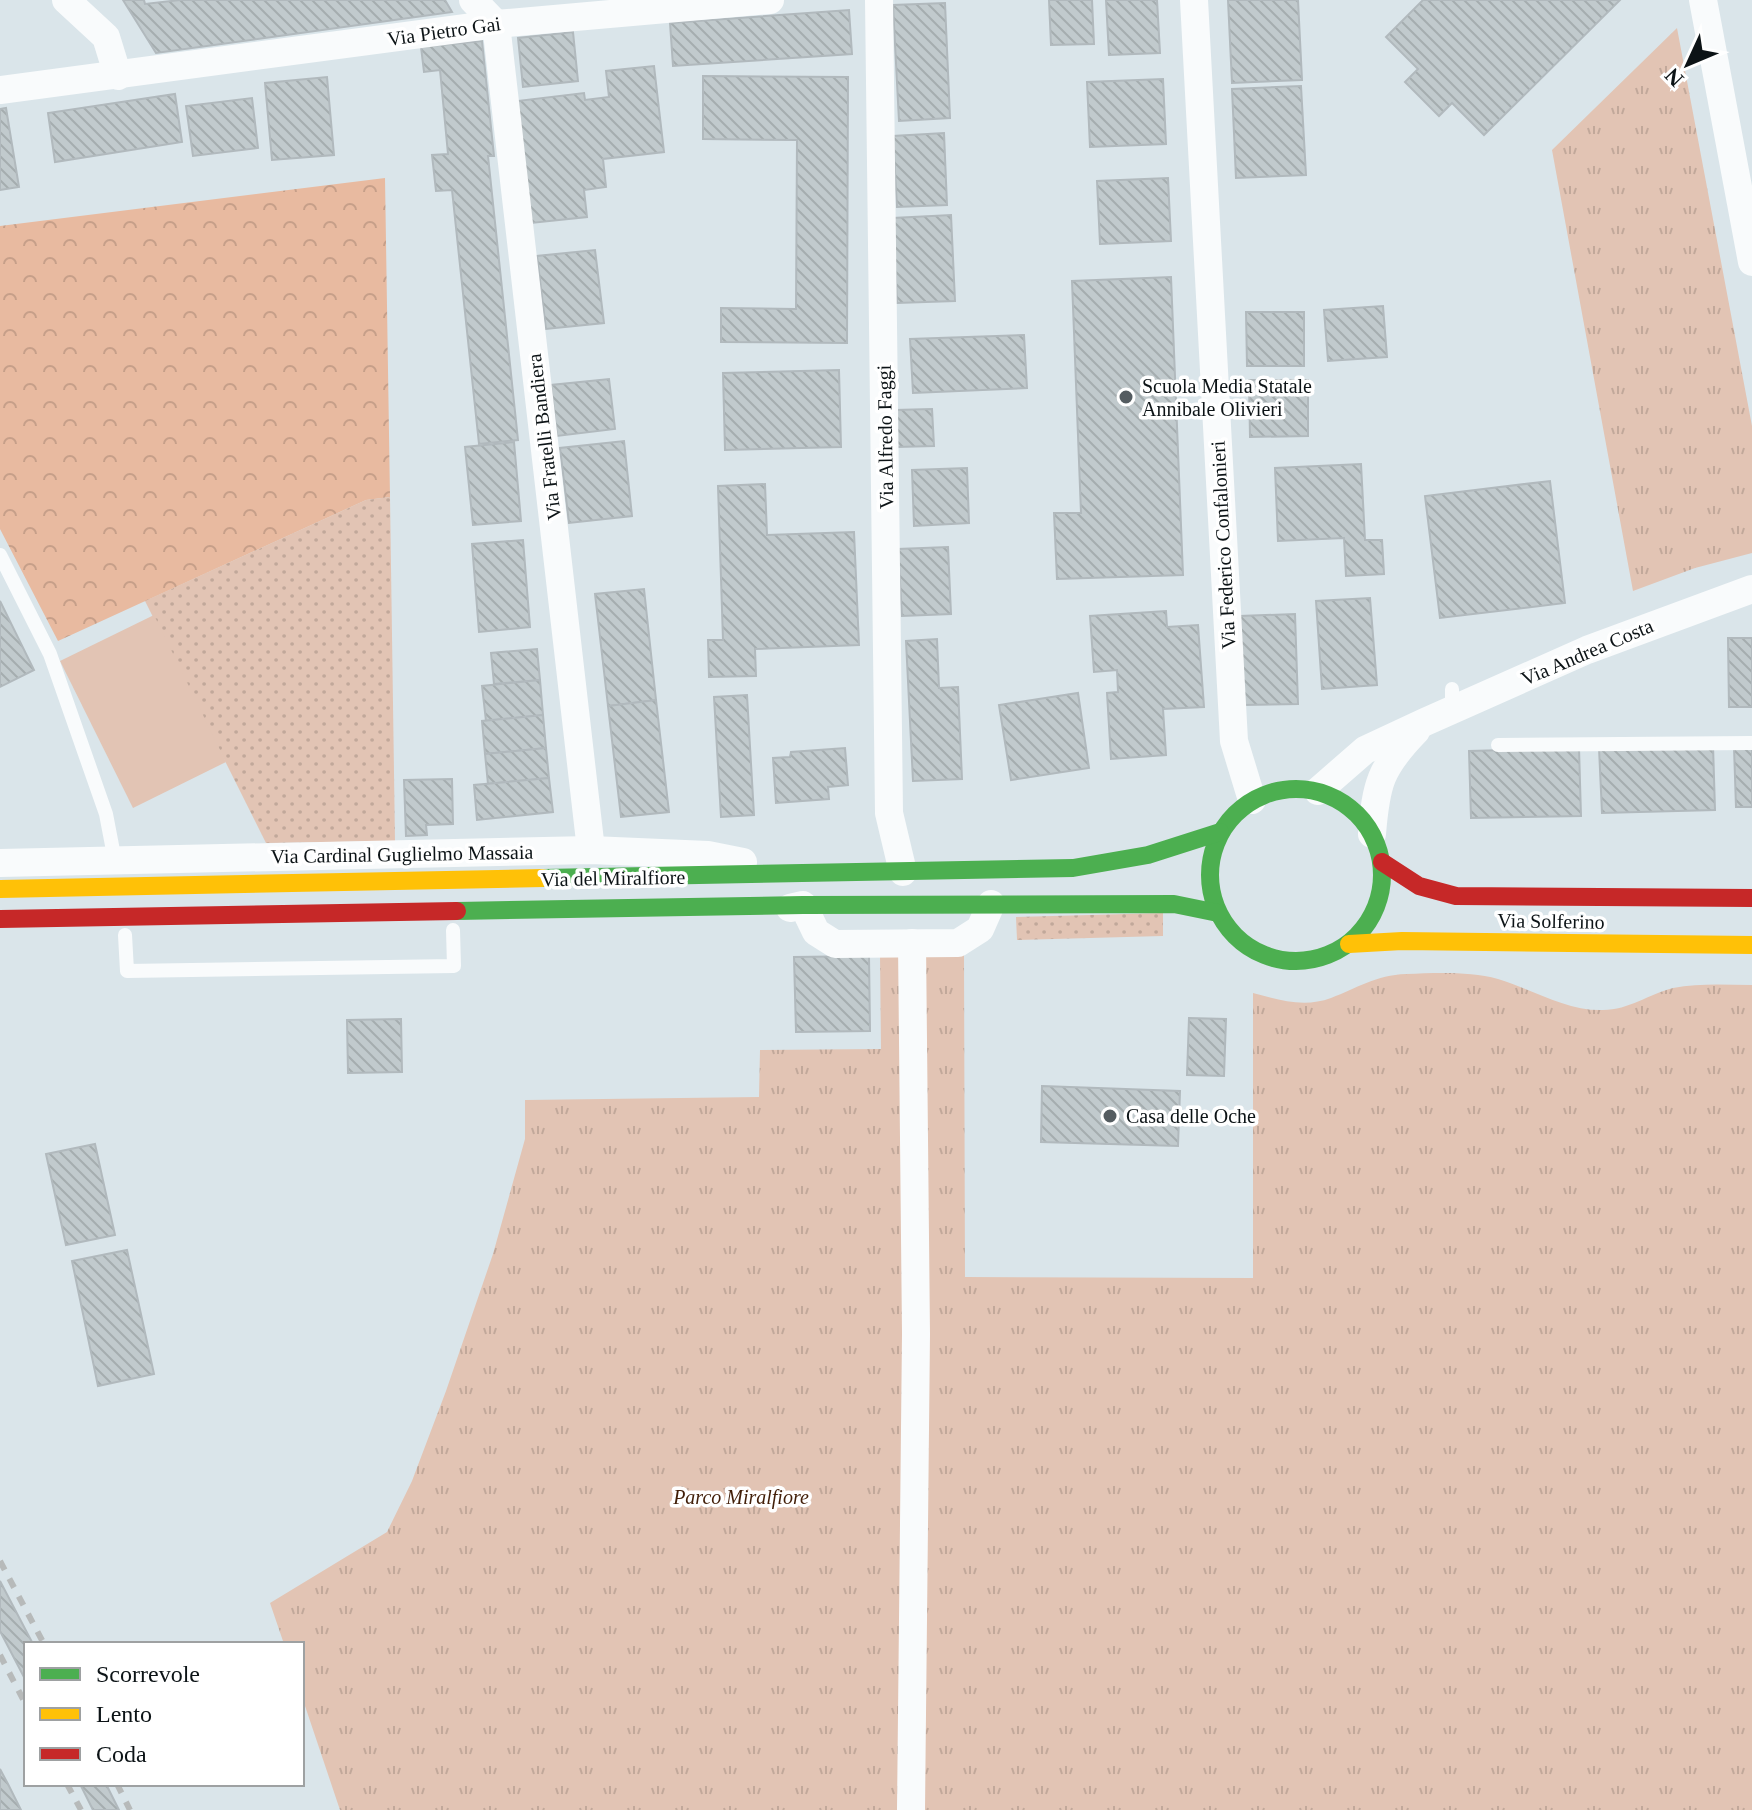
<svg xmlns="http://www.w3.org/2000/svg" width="1752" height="1810" font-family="Georgia,serif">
  <defs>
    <pattern id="grass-dots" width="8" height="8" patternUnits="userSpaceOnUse" patternTransform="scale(2)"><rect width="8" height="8" fill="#e2c4b4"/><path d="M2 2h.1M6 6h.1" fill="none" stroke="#c1a89a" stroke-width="1.8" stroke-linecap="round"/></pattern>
    <pattern id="forest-crowns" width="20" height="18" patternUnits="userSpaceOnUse" patternTransform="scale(2)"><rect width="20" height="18" fill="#e8baa0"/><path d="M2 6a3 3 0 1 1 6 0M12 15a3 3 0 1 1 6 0" fill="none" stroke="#c69f89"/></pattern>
    <pattern id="park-tufts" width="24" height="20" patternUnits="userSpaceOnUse" patternTransform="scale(2)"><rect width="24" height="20" fill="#e2c4b4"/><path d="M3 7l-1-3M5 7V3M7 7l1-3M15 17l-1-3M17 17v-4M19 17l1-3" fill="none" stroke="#c1a89a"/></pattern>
    <pattern id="building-back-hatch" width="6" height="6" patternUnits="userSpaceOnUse" patternTransform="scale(2)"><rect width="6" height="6" fill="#c1cacd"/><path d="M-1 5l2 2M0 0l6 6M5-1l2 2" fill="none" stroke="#a5adaf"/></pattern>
  </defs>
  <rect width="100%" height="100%" fill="#dae5ea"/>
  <g fill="url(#grass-dots)">
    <polygon points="390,497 395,841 266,843 145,601 366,500"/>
    <polygon points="1163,913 1163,936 1017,940 1016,917"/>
  </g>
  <polygon fill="url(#forest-crowns)" points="385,178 390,497 366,500 58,641 0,529 0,226"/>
  <g fill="url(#park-tufts)">
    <polygon points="1677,28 1752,426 1752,553 1695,568 1633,591 1552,150"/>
    <path d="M964 954 965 1277 1253 1278V993C1279 1000 1304 1008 1331 998 1357 988 1376 975 1406 974 1435 973 1469 971 1498 979 1532 989 1566 1011 1603 1010 1629 1010 1649 994 1673 988 1699 983 1726 985 1752 985V1810H340L302 1697V1644H284L270 1603 387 1532 412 1481 446 1391 493 1254 525 1139V1100L759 1097 760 1050 881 1049 880 955Z"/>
  </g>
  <polygon fill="#e2c4b4" points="154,615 226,762 133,808 60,661"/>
  <g fill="url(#building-back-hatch)" stroke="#b1b9bd" stroke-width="2">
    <polygon points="123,0 144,0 145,4 180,0 445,0 452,12 156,53"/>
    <polygon points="1049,0 1092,0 1094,44 1051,45"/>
    <polygon points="1106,0 1157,0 1160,53 1109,55"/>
    <polygon points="1228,0 1298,0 1302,80 1232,83"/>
    <polygon points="1423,0 1620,0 1484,135 1452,103 1439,116 1405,82 1418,69 1386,37"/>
    <polygon points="945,3 950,118 899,121 893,5"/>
    <polygon points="849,10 852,54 673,66 670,23"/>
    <polygon points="573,32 578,81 523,87 518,38"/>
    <polygon points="482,41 494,156 488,156 518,440 479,444 452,190 436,191 432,155 448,154 440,70 424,72 421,47"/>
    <polygon points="654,66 664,152 603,159 606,187 584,190 587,217 531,223 517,101 584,93 585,100 609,97 606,71"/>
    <polygon points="703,76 848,77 847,343 721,342 721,308 796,309 797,140 703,139"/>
    <polygon points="327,77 334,155 272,160 265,83"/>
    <polygon points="1163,79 1166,144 1090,147 1087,82"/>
    <polygon points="1301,86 1306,175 1236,178 1232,89"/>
    <polygon points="175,94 182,142 55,162 48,113"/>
    <polygon points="252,98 258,148 193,156 186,106"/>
    <polygon points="6,108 19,187 0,190 0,109"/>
    <polygon points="944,133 947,205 897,207 893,136"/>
    <polygon points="1168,178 1171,241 1100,244 1097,181"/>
    <polygon points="951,215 955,301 897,303 893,218"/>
    <polygon points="595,250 604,323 546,329 537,256"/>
    <polygon points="1171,277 1183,575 1057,579 1054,513 1081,513 1072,281"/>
    <polygon points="1383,306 1387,357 1328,361 1324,310"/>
    <polygon points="1246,312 1304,312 1304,366 1247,366"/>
    <polygon points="1024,335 1027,388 913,393 910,339"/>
    <polygon points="839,370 841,447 725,450 723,373"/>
    <polygon points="609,379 615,429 557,436 551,385"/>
    <polygon points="1249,380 1308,380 1308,436 1250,437"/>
    <polygon points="932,409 934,446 897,447 895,410"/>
    <polygon points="624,441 632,516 569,523 560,448"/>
    <polygon points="514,442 521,521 473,525 465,447"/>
    <polygon points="1361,464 1365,540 1382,540 1384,574 1346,576 1344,538 1278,541 1275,468"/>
    <polygon points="967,468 969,523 914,526 912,470"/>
    <polygon points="1550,481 1565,603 1440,618 1425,496"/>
    <polygon points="765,484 767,535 854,532 859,645 755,649 756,676 709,677 708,640 723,640 718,486"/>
    <polygon points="523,540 530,627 479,632 472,544"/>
    <polygon points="948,547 951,614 902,616 898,549"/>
    <polygon points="644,589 656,700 608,706 595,594"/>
    <polygon points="1370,598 1377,685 1322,689 1316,601"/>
    <polygon points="0,601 34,670 0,687"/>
    <polygon points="1166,611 1167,627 1198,625 1204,707 1163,709 1166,755 1111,759 1107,693 1118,692 1117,670 1094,672 1090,616"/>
    <polygon points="1295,614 1298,704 1243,705 1240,616"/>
    <polygon points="1728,638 1752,638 1752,707 1729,707"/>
    <polygon points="937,639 939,688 958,687 962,779 913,781 906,641"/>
    <polygon points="537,649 540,680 494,684 491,653"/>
    <polygon points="540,680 543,715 486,721 482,686"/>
    <polygon points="1078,693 1089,768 1011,780 999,705"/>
    <polygon points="747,695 754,815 721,817 714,697"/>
    <polygon points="656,700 669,812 621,817 608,706"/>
    <polygon points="543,715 546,748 485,754 482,721"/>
    <polygon points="1713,745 1715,810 1602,813 1599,748"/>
    <polygon points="1734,747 1752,747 1752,807 1736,807"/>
    <polygon points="546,748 549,778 488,784 485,754"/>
    <polygon points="845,748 848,785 828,787 829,799 776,803 773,758 790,757 791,752"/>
    <polygon points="1579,748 1581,816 1471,818 1469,751"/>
    <polygon points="549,778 553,812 477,820 474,785"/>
    <polygon points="452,779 453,824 426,825 427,835 406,836 404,780"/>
    <polygon points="869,956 870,1031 796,1032 794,957"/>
    <polygon points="1189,1018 1226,1019 1224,1076 1187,1075"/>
    <polygon points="401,1019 402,1072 348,1073 347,1020"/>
    <polygon points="1042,1086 1180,1091 1178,1146 1041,1142"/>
    <polygon points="95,1144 115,1235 66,1245 46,1154"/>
    <polygon points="127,1250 154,1374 98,1386 72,1261"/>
    <polygon points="0,1581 33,1644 26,1644 26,1681 0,1631"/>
    <polygon points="0,1769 8,1784 21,1810 0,1810"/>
    <polygon points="80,1784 106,1784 119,1810 93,1810"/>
  </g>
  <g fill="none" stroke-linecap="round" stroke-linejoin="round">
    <g stroke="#f9fbfc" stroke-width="14">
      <polyline points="0,555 50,654 106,814 115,861"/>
      <polyline points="1452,689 1452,710"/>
      <polyline points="1498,745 1752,743"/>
      <polyline points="125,935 127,971 454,966 453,930"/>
    </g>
    <g stroke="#f9fbfc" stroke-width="28">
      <polyline points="66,0 106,37 118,76"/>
      <polyline points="473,0 496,24"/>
      <polyline points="879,0 889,813 903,872"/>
      <polyline points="1194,0 1234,741 1252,800"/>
      <polyline points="1703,0 1752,262"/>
      <polyline points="496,24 591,850"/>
      <polyline points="0,90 496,24 770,0"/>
      <polyline points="1318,791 1365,750 1425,722 1587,650 1752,589"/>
      <path d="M1372 834C1376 784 1380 768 1416 731"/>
      <polyline points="0,863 591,850 708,855 743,862"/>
      <polyline points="790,908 803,905 816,932 835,944 958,943 980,929 991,904"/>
      <polyline points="911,1810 916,1334 912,943"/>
    </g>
    <g stroke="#4caf50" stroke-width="18">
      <circle cx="1296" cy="875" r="86"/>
      <polyline points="543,878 1073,868 1148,855 1220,832"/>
      <polyline points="457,911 803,905 1174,904 1218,913"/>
    </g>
    <g stroke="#ffc107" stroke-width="18">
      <polyline points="0,889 543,878"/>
      <polyline points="1349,944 1402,941 1752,945"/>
    </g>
    <g stroke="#c62828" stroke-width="18">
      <polyline points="1382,862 1419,886 1456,896 1752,898"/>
      <polyline points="0,919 457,911"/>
    </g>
    <g stroke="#b7baba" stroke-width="6" stroke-dasharray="10 10" stroke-linecap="butt">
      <polyline points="0,1561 44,1644"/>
      <polyline points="0,1655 26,1705"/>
      <polyline points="67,1784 81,1810"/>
      <polyline points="117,1784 130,1810"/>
    </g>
  </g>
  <g fill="#545c60" stroke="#fff" stroke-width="3">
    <circle cx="1126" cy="397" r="8"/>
    <circle cx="1110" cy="1116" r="8"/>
  </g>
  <g text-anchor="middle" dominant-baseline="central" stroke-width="7" stroke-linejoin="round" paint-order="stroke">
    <g font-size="20" fill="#0c1316" stroke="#fff">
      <text transform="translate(444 31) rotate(-8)">Via Pietro Gai</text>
      <text transform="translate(544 437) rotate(-97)">Via Fratelli Bandiera</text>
      <text transform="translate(885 437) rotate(-91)">Via Alfredo Faggi</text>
      <text transform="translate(1223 545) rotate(-93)">Via Federico Confalonieri</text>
      <text transform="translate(1587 652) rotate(-23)">Via Andrea Costa</text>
      <text transform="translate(402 854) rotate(-1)">Via Cardinal Guglielmo Massaia</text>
      <text transform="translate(613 878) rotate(-1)">Via del Miralfiore</text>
      <text transform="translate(1551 921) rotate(1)">Via Solferino</text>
    </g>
    <g font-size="20" fill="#0c1316" stroke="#fff" text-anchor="start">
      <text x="1142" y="386">Scuola Media Statale<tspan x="1142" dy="23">Annibale Olivieri</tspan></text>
      <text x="1126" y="1116">Casa delle Oche</text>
    </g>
    <g font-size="20" font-style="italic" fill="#411e08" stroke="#fff">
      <text x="741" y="1497">Parco Miralfiore</text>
    </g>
  </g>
  <rect x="24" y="1642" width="280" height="144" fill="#ffffff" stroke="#9ea1a2" stroke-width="2"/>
  <rect x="40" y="1668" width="40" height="12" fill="#4caf50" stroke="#9ea1a2" stroke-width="2"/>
  <text x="96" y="1682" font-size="24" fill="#0c1316">Scorrevole</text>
  <rect x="40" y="1708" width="40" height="12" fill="#ffc107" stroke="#9ea1a2" stroke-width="2"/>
  <text x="96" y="1722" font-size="24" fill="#0c1316">Lento</text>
  <rect x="40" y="1748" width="40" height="12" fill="#c62828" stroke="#9ea1a2" stroke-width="2"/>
  <text x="96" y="1762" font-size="24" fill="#0c1316">Coda</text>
  <g transform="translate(1688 64) rotate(226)" stroke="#ffffff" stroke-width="6" paint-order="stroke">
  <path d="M0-6L14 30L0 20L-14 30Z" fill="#0c1316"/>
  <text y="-12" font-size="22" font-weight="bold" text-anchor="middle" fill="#0c1316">N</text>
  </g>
</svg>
